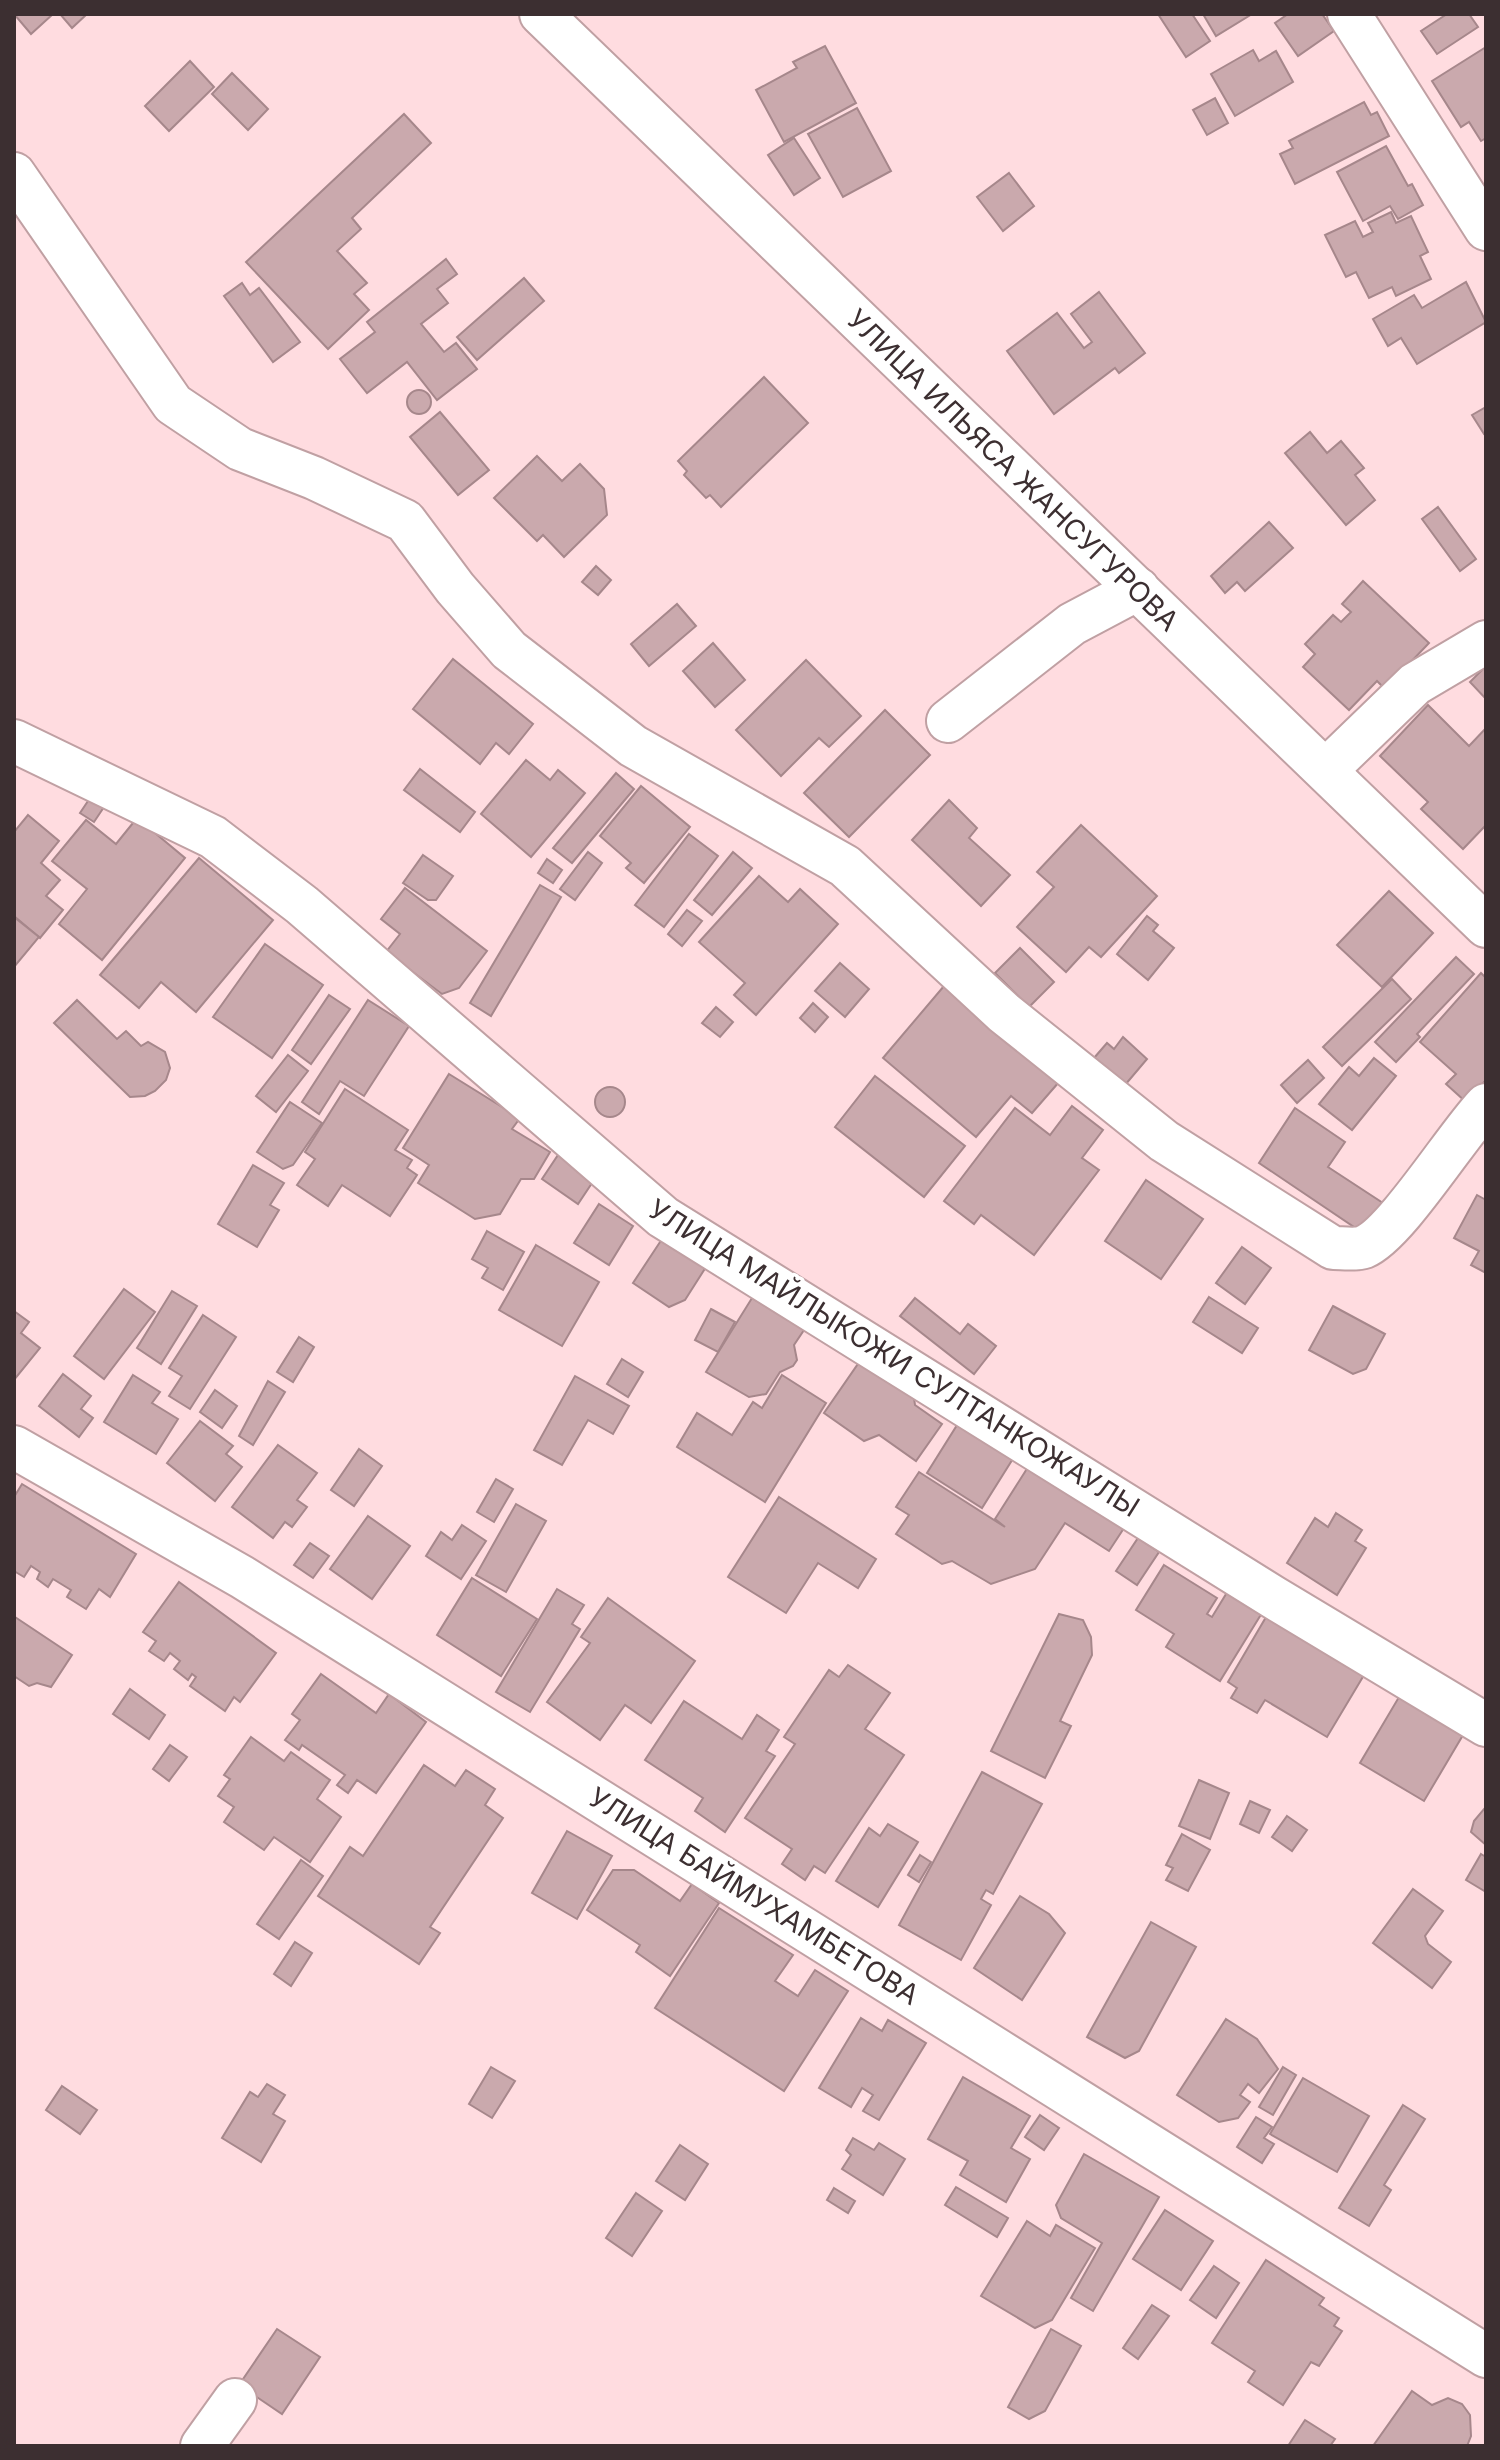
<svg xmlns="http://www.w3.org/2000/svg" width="1500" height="2460" font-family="Inter,sans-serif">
  <rect width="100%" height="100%" fill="#ffdce0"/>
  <g fill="#caa9ad" stroke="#a6878b" stroke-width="2">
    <polygon points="14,14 53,14 31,34"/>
    <polygon points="60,14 87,14 72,28"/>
    <polygon points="1158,14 1192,14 1210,41 1186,57"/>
    <polygon points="1203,14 1252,14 1216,36"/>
    <polygon points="1288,14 1322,14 1334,31 1298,56 1275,23"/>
    <polygon points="1447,14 1469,14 1478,27 1437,54 1421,31"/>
    <polygon points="825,46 856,103 784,142 756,90 797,68 793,62"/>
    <polygon points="1486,47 1486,138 1481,141 1469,122 1461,127 1432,81"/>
    <polygon points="1253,50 1259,61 1276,51 1293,82 1235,116 1211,74"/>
    <polygon points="190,61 214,87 169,131 145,106"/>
    <polygon points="232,73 268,109 248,130 212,94"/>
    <polygon points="1215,98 1228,123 1207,135 1193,110"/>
    <polygon points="1364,102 1371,115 1377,112 1389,136 1295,184 1280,154 1293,148 1289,141"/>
    <polygon points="857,108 891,171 843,197 808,134"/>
    <polygon points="404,114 431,143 352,218 361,229 337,251 367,283 354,294 369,310 328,349 246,262"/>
    <polygon points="794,138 820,178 794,195 768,155"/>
    <polygon points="1386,146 1408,186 1412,184 1423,205 1398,219 1390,206 1363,221 1337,172"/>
    <polygon points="1009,173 1034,206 1003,231 977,197"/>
    <polygon points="1391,212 1396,223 1411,216 1428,252 1420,256 1431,279 1396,296 1392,287 1369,298 1356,272 1346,277 1325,235 1355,221 1363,237 1373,232 1368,223"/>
    <polygon points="446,259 457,274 437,289 448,303 421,324 444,352 456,343 477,369 437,400 407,362 367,393 340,359 375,332 367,322"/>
    <polygon points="524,278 544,301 477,360 457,337"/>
    <polygon points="1466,282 1486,322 1417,364 1401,338 1388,346 1373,319 1414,295 1422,308"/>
    <polygon points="242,283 250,295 259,288 300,342 273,362 224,296"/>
    <polygon points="1099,292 1145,353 1119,373 1115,368 1054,414 1007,351 1057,313 1084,348 1092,342 1071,314"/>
    <polygon points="764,377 808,423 721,507 710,495 706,498 684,475 687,471 678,461"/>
    <circle cx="419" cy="402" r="12"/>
    <polygon points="1486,407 1486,433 1484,434 1472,415"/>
    <polygon points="440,412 489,470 458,495 410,437"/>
    <polygon points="1310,432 1327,453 1341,441 1364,468 1355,475 1375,500 1346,525 1285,453"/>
    <polygon points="537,456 562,481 580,464 604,489 607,515 564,557 543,535 537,541 494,498"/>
    <polygon points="1438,507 1476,559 1460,571 1422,519"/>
    <polygon points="1269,522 1293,548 1245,591 1237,582 1225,593 1211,576"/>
    <polygon points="596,566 611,580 598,595 582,582"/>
    <polygon points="1363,581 1429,643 1385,689 1377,681 1349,710 1303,667 1315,654 1305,644 1333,615 1341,622 1351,612 1342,604"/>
    <polygon points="677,604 696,626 649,666 631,644"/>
    <polygon points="713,643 745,680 715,707 683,671"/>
    <polygon points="453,659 533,724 509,754 496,743 480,764 413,709"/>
    <polygon points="806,660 861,716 829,747 819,738 781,776 736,730"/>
    <polygon points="1486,666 1486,699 1470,682"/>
    <polygon points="1428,705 1469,746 1486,728 1486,825 1463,849 1421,809 1428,802 1380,756"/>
    <polygon points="885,710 930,755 849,837 804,793"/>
    <polygon points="526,760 550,780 558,770 585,793 531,857 481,814"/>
    <polygon points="420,769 475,812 460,832 404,790"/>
    <polygon points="616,773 634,789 572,863 553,848"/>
    <polygon points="641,786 690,827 644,883 626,868 631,863 600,836"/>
    <polygon points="94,792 108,801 94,822 80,813"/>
    <polygon points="949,800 977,828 969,838 1010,875 981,906 912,840"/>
    <polygon points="28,815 59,841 41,863 60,880 46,896 63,910 40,938 14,916 14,832"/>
    <polygon points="137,818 185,858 102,960 59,924 87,889 52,861 86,820 116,844"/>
    <polygon points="1081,825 1157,896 1101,957 1089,947 1066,972 1017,927 1054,887 1037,872"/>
    <polygon points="689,834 718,856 664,927 635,905"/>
    <polygon points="588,852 602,863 575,900 560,889"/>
    <polygon points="733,852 752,868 712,915 694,900"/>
    <polygon points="423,855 453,876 436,900 428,900 403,883"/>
    <polygon points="199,858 273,920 196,1012 161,982 139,1008 100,975"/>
    <polygon points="547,859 562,870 553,883 538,873"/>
    <polygon points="759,876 788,902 800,889 838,924 756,1015 734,995 745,983 699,942"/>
    <polygon points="540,885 561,897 491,1016 470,1003"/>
    <polygon points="405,888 487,951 459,988 442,994 386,952 400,934 381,919"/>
    <polygon points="1389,891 1433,933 1382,987 1337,945"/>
    <polygon points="687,910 702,921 682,946 668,934"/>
    <polygon points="1147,916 1158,925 1153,931 1174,948 1148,980 1117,954"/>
    <polygon points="14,917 39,937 14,967"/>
    <polygon points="265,944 323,985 272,1058 213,1017"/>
    <polygon points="1020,948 1054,982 1029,1007 995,973"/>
    <polygon points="1456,957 1474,974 1417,1034 1420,1037 1396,1062 1375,1042"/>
    <polygon points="840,963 869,989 845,1017 815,991"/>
    <polygon points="1481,973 1486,978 1486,1080 1466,1102 1446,1084 1456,1074 1420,1042"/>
    <polygon points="1392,979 1411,999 1342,1066 1323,1047"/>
    <polygon points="944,986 1059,1082 1032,1113 1011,1096 976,1137 883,1058"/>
    <polygon points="329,995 350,1009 311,1064 292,1050"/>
    <polygon points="77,1000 117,1039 126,1031 141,1046 148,1042 165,1052 170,1068 166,1080 155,1091 145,1096 130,1097 54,1023"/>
    <polygon points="368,1000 409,1026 364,1096 340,1081 319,1114 302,1102"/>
    <polygon points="813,1003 828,1017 815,1032 800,1018"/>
    <polygon points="716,1007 733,1022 720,1037 702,1023"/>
    <polygon points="1123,1037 1147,1059 1125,1085 1094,1058 1107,1043 1114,1049"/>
    <polygon points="288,1055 308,1071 276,1112 256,1096"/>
    <polygon points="1374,1058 1396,1076 1352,1130 1319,1104 1349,1067 1359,1076"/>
    <polygon points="1308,1060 1324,1078 1297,1103 1281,1085"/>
    <polygon points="449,1074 520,1118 512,1129 550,1152 534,1179 521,1179 500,1214 475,1219 418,1183 429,1165 403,1148"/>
    <polygon points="875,1076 965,1146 924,1197 835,1127"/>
    <circle cx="610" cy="1102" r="15"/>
    <polygon points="345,1089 408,1130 395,1150 412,1160 407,1168 417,1175 390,1216 342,1185 328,1206 297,1185 315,1159 305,1152"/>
    <polygon points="290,1102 322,1123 293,1165 283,1169 257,1152"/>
    <polygon points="1072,1106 1103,1130 1082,1158 1099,1170 1034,1255 981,1215 974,1224 944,1201 1015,1108 1050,1135"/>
    <polygon points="1295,1108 1345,1142 1328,1167 1386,1205 1366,1235 1259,1163"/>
    <polygon points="558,1155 594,1180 578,1204 542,1179"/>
    <polygon points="253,1165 284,1183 270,1205 279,1210 257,1247 218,1224"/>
    <polygon points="1146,1180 1203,1219 1161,1279 1105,1241"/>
    <polygon points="1477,1195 1486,1200 1486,1273 1471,1265 1479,1251 1454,1238"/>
    <polygon points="599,1204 633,1226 609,1265 574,1243"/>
    <polygon points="487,1231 524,1252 503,1290 482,1278 488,1268 472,1259"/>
    <polygon points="662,1239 706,1267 685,1300 669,1307 633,1283"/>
    <polygon points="536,1245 599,1282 562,1346 499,1310"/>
    <polygon points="1242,1247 1271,1268 1245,1304 1216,1283"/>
    <polygon points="124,1289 155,1312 104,1379 74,1356"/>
    <polygon points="172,1291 197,1306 161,1364 137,1348"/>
    <polygon points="1209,1297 1258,1328 1242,1353 1193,1322"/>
    <polygon points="752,1298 804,1330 794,1345 797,1360 793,1366 780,1372 766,1394 749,1397 706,1372"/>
    <polygon points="915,1298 960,1334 968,1324 996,1346 974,1374 900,1316"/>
    <polygon points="1333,1306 1385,1334 1366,1369 1353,1374 1309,1350"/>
    <polygon points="711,1309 735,1322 718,1352 695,1340"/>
    <polygon points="14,1311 29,1322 21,1333 40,1348 14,1380"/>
    <polygon points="203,1315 236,1337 190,1409 169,1396 182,1376 169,1368"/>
    <polygon points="299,1337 314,1347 293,1382 277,1372"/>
    <polygon points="622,1359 643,1372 628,1397 607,1384"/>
    <polygon points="860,1361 914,1398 915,1405 942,1424 916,1461 879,1435 864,1441 824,1413"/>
    <polygon points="63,1374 91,1396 81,1409 93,1418 79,1437 39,1406"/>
    <polygon points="133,1375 160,1392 152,1403 178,1419 156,1454 104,1422"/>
    <polygon points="782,1375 826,1403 765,1502 677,1447 697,1413 732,1435 753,1402 762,1408"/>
    <polygon points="575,1376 629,1406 613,1434 588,1420 562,1465 534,1450"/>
    <polygon points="268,1381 285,1392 253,1445 239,1436"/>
    <polygon points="215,1390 237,1406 222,1428 200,1412"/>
    <polygon points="200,1421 233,1446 226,1454 242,1467 215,1501 167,1463"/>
    <polygon points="959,1422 1014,1457 982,1508 927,1473"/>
    <polygon points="278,1445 317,1473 297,1500 307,1507 292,1527 285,1522 273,1538 232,1507"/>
    <polygon points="359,1449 382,1466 354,1506 331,1490"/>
    <polygon points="1030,1464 1126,1525 1109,1551 1065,1523 1035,1569 991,1584 952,1561 942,1564 896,1534 909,1515 896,1507 919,1472 1005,1527 995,1519"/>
    <polygon points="496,1479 513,1489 494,1522 477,1512"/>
    <polygon points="22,1484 136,1554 110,1597 99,1589 86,1609 67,1597 71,1590 53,1579 48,1587 37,1579 40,1572 31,1566 24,1577 14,1571 14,1497"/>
    <polygon points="779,1497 876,1559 858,1588 818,1563 786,1613 728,1577"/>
    <polygon points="516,1504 546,1521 506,1592 476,1575"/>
    <polygon points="1336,1513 1362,1530 1355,1541 1366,1548 1337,1595 1287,1563 1315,1518 1328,1527"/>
    <polygon points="368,1516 410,1546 372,1599 330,1569"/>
    <polygon points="462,1525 486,1541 461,1579 426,1556 441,1532 452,1540"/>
    <polygon points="1138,1538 1159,1552 1137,1585 1116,1571"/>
    <polygon points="310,1543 329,1556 313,1578 294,1565"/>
    <polygon points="1164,1565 1217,1598 1207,1614 1212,1617 1231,1586 1265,1608 1220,1681 1166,1647 1174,1634 1136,1610"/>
    <polygon points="472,1578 537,1619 501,1676 437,1635"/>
    <polygon points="179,1582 276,1653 240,1702 234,1697 225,1711 190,1686 196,1677 192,1674 188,1680 174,1669 180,1661 170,1653 164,1661 149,1651 156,1641 143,1632"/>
    <polygon points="557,1589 584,1605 572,1624 580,1629 530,1712 496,1692"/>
    <polygon points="608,1598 695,1661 651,1723 625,1705 600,1740 547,1702 590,1643 581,1637"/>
    <polygon points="1269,1612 1364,1675 1327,1737 1265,1700 1257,1713 1231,1698 1237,1688 1228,1682"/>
    <polygon points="1059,1614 1083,1620 1091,1637 1092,1655 1060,1721 1071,1726 1045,1778 991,1751"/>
    <polygon points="15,1617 72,1655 51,1687 37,1683 29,1686 14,1676"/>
    <polygon points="848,1665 890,1693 865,1729 904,1755 825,1873 814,1866 805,1880 782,1864 792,1849 745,1818 795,1744 784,1737 829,1670 839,1677"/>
    <polygon points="321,1674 376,1713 389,1694 426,1722 376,1793 357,1780 348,1793 337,1785 345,1775 302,1745 299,1750 285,1740 300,1720 292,1714"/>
    <polygon points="130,1689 165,1715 149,1739 113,1714"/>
    <polygon points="1399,1697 1463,1735 1424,1801 1360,1763"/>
    <polygon points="684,1701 742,1739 757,1715 779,1730 766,1751 775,1756 725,1832 695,1811 703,1798 645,1760"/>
    <polygon points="251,1737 284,1761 291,1752 330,1780 317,1799 341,1817 310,1862 274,1837 264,1850 224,1822 234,1807 218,1796 230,1779 224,1775"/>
    <polygon points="170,1745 187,1757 169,1781 153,1769"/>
    <polygon points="424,1765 455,1786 466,1770 495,1789 485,1805 503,1818 430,1927 440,1933 419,1964 318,1896 350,1847 363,1856"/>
    <polygon points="982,1772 1042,1804 993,1894 986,1890 981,1899 991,1905 961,1960 899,1925"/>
    <polygon points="1199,1780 1229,1793 1210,1839 1179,1826"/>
    <polygon points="1485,1796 1486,1795 1486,1845 1471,1832 1474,1821 1485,1808"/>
    <polygon points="1250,1801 1270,1810 1259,1833 1240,1824"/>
    <polygon points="1287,1816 1307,1830 1292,1851 1272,1837"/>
    <polygon points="888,1824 918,1842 878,1907 836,1881 869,1828 880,1836"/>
    <polygon points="567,1831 612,1856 577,1919 532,1893"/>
    <polygon points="1182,1834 1210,1850 1188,1891 1166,1880 1173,1868 1166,1865"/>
    <polygon points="1481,1854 1486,1857 1486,1892 1466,1880"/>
    <polygon points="920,1855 931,1862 919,1882 908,1875"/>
    <polygon points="301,1860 323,1876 279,1939 257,1924"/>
    <polygon points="613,1870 634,1870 680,1901 692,1884 719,1903 670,1976 636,1952 640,1945 587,1910"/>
    <polygon points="1413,1889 1443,1911 1425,1936 1428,1944 1451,1962 1432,1988 1373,1943"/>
    <polygon points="1020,1896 1049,1914 1065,1933 1022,2000 974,1968"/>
    <polygon points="719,1908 793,1955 775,1981 798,1996 815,1970 848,1991 784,2091 655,2008"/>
    <polygon points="1151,1922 1196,1947 1139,2051 1125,2058 1087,2037"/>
    <polygon points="295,1942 312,1953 291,1986 274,1974"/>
    <polygon points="861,2018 882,2031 888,2020 926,2043 879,2120 863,2111 873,2095 862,2088 851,2107 819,2088"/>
    <polygon points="1226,2019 1257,2039 1278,2069 1259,2093 1248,2084 1240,2095 1250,2102 1238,2118 1219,2122 1177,2095"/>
    <polygon points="491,2067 515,2081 492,2118 469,2104"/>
    <polygon points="1283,2067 1296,2075 1273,2115 1259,2107"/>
    <polygon points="963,2077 1030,2116 1011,2148 1030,2159 1006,2202 960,2175 968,2161 928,2139"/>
    <polygon points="1303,2078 1369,2116 1337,2172 1270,2134"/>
    <polygon points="267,2084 285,2095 273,2114 285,2121 261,2162 222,2138 250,2092 258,2097"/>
    <polygon points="62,2086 97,2110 80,2134 46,2110"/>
    <polygon points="1403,2105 1425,2119 1384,2185 1391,2190 1369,2226 1339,2208"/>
    <polygon points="1040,2115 1059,2128 1044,2150 1025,2137"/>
    <polygon points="1256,2117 1272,2127 1264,2138 1274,2144 1262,2163 1237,2147"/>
    <polygon points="853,2138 874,2150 879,2143 905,2159 883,2195 842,2169 851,2155 846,2150"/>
    <polygon points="680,2145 708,2164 685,2200 656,2181"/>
    <polygon points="1084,2154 1159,2197 1093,2311 1071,2298 1102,2243 1061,2218 1056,2205"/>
    <polygon points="956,2187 1008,2218 997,2237 945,2205"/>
    <polygon points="834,2188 855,2201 848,2213 827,2200"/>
    <polygon points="636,2193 662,2211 632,2256 606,2238"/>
    <polygon points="1165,2210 1213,2241 1181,2290 1133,2259"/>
    <polygon points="1027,2221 1050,2236 1056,2225 1095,2248 1052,2320 1035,2328 981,2296"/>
    <polygon points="1266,2260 1324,2298 1319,2305 1339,2318 1334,2326 1342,2331 1319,2366 1311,2362 1283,2405 1248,2382 1255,2371 1212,2343"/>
    <polygon points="1214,2266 1239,2283 1216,2318 1190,2300"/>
    <polygon points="1152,2305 1169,2316 1138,2359 1123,2348"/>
    <polygon points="277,2329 320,2357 282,2414 239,2385"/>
    <polygon points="1051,2329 1081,2346 1045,2411 1029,2419 1008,2407"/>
    <polygon points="1412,2391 1432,2405 1448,2398 1462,2404 1470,2415 1471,2436 1467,2446 1373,2446"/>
    <polygon points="1305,2420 1335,2439 1330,2446 1288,2446"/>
  </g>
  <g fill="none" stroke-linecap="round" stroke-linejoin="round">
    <g stroke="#c0a0a3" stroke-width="46">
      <g id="minor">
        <polyline points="541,14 1486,926"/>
        <polyline points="1349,14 1486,229"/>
        <path d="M14 174 173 404 240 449 314 478 405 521 455 588 509 650 633 746 845 866 1004 1013 1164 1141 1333 1248C1342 1248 1356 1250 1364 1247 1396 1234 1457 1135 1486 1105"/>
        <polyline points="948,721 1072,624 1138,589"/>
        <polyline points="14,741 213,837 302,905 663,1217 1273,1597 1486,1725"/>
        <polyline points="1326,770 1415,684 1486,642"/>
        <polyline points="14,1447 242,1577 1486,2356"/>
        <polyline points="202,2446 235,2400"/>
      </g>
    </g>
    <use href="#minor" stroke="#fff" stroke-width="42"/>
  </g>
  <g text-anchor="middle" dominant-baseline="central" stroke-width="7" stroke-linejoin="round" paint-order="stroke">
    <g font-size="28" fill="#3c2f31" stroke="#fff">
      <text transform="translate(1013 470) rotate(44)">УЛИЦА ИЛЬЯСА ЖАНСУГУРОВА</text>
      <text transform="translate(894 1358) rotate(32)">УЛИЦА МАЙЛЫКОЖИ СУЛТАНКОЖАУЛЫ</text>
      <text transform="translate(754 1896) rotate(32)">УЛИЦА БАЙМУХАМБЕТОВА</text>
    </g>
  </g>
  <rect width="1500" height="2460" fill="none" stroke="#3c2f31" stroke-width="32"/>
</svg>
